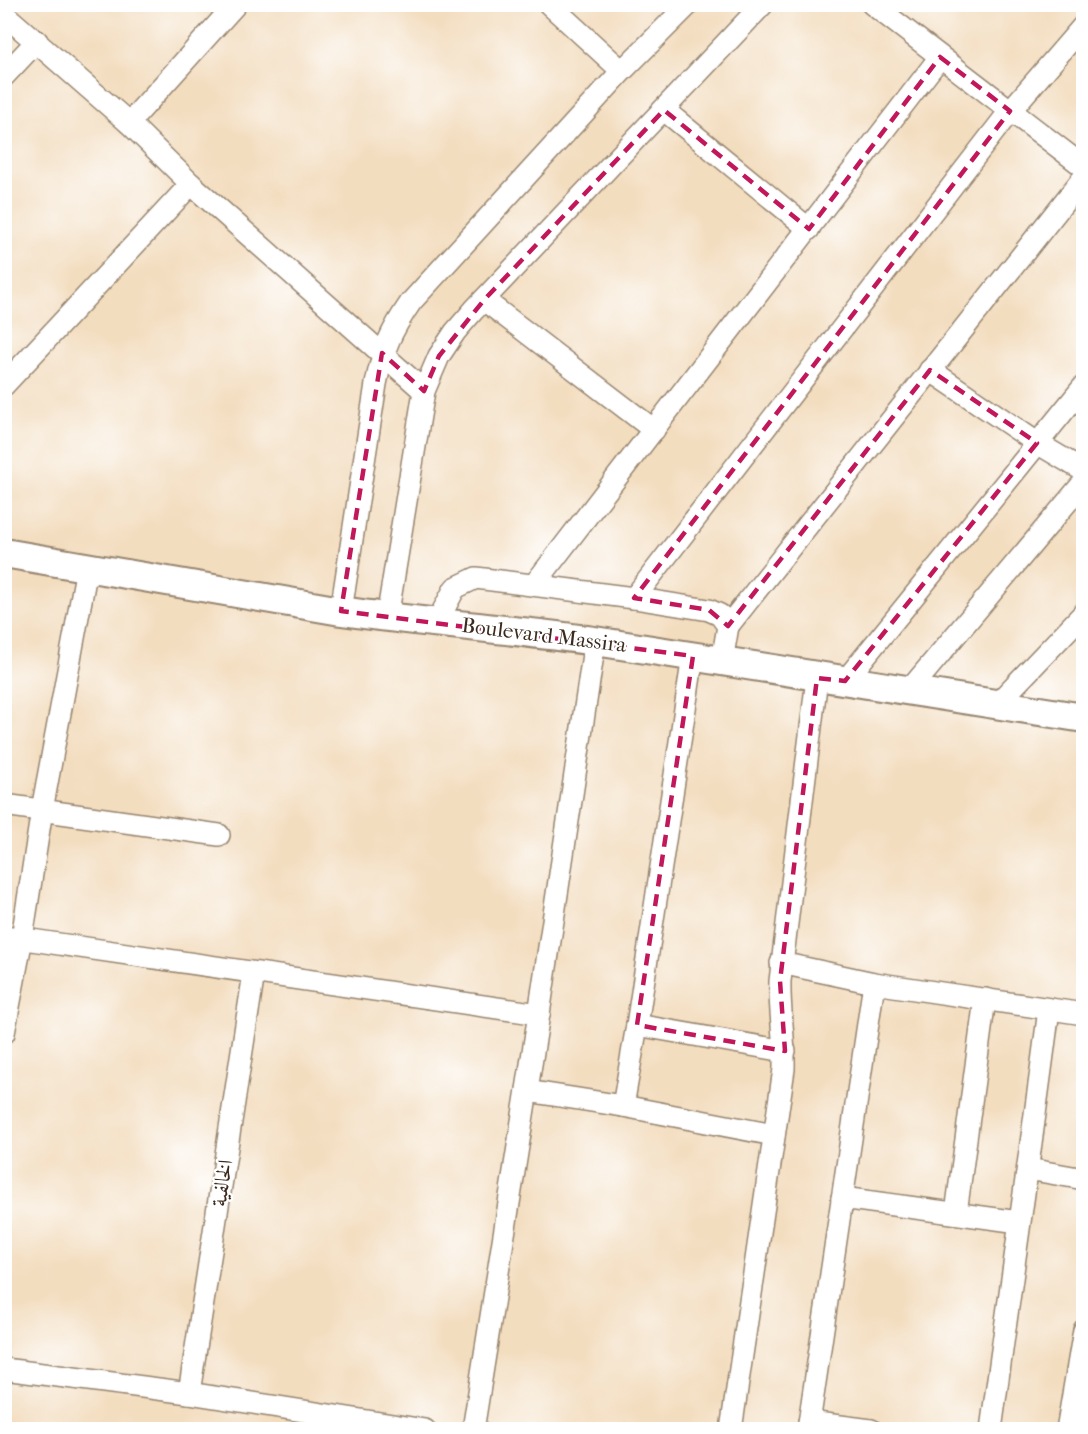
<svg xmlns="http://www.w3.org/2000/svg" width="1088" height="1434" font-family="'IM FELL French Canon',Amiri,serif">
  <rect width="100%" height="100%" fill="#fff"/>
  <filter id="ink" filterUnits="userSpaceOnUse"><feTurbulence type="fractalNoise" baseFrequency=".0167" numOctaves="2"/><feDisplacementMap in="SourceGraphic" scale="12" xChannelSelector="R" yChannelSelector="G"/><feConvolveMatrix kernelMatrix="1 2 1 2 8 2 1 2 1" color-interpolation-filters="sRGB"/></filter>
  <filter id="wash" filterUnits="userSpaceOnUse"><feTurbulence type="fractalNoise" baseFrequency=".008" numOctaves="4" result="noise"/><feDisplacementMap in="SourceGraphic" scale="24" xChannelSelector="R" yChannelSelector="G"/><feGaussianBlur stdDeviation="1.35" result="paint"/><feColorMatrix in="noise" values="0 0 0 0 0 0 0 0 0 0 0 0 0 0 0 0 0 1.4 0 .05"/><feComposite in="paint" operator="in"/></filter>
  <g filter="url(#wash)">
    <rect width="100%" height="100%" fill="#f3ddbf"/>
  </g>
  <g filter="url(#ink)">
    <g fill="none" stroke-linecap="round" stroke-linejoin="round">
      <g stroke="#97846e" stroke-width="24">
        <g id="street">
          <polyline points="549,4 622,71"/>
          <polyline points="872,4 1084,167"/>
          <polyline points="4,14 129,123 191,184 424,391"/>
          <polyline points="4,76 37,41"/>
          <polyline points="664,110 809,229"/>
          <polyline points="129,123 236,4"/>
          <polyline points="484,300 654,430"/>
          <polyline points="930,370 1037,443 1084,471"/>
          <polyline points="4,385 191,184"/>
          <polyline points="534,585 940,57"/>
          <polyline points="634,598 1010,111 1084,25"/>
          <path d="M341 611 376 384C383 349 391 331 411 302L622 71 689 4"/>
          <polyline points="387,618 424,391 439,356 455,332 474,310 763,4"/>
          <polyline points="437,622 455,588 476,578 634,598 709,610 720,615 728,626 722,661"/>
          <polyline points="728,626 1084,177"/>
          <polyline points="845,681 1084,386"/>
          <polyline points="908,692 1084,482"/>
          <polyline points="996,705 1084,613"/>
          <polyline points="4,805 219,835"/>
          <polyline points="4,936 539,1014"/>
          <polyline points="781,963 874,983 1084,1014"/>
          <polyline points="637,1025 785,1051"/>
          <polyline points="4,1033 22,938 42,810 87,568"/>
          <polyline points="527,1091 623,1106 774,1135"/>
          <polyline points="623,1106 637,1025 693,656"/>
          <polyline points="1028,1169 1084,1179"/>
          <polyline points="842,1198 1019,1222"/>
          <polyline points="956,1213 985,999"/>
          <polyline points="4,1369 189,1393 425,1430"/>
          <polyline points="189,1393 254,973"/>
          <polyline points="809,1422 871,1430"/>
          <polyline points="473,1430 539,1014 595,641"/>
          <path d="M731 1430 784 1069C785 1039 779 1010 780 981L817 678"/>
          <polyline points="808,1430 874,983"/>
          <path d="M991 1430C1010 1289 1031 1150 1049 1009"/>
          <polyline points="1067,1430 1084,1330"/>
        </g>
      </g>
      <g stroke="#97846e" stroke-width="32">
        <path id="secondary" d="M4 553 341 611C426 623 511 629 595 641L1084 718"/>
      </g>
      <use href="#street" stroke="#fff" stroke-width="21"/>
      <use href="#secondary" stroke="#fff" stroke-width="28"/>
    </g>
  </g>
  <path fill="none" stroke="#c2185b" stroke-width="4.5" stroke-dasharray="12 8" stroke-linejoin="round" d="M940 57 1010 111 634 598 709 610 728 626 930 370 1037 443 845 681 817 678 780 981 785 1051 637 1025 693 656 341 611 382 353 424 391 439 356 484 300 664 110 809 229Z"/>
  <g text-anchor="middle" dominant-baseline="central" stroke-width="4.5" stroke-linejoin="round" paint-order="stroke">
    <g font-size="21" fill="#3b2a1e" stroke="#fff">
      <text transform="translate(544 635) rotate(7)">Boulevard Massira</text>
      <text transform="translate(222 1183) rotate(-81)">الخالفية</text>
    </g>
  </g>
  <rect width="1088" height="1434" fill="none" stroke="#fff" stroke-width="24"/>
</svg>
